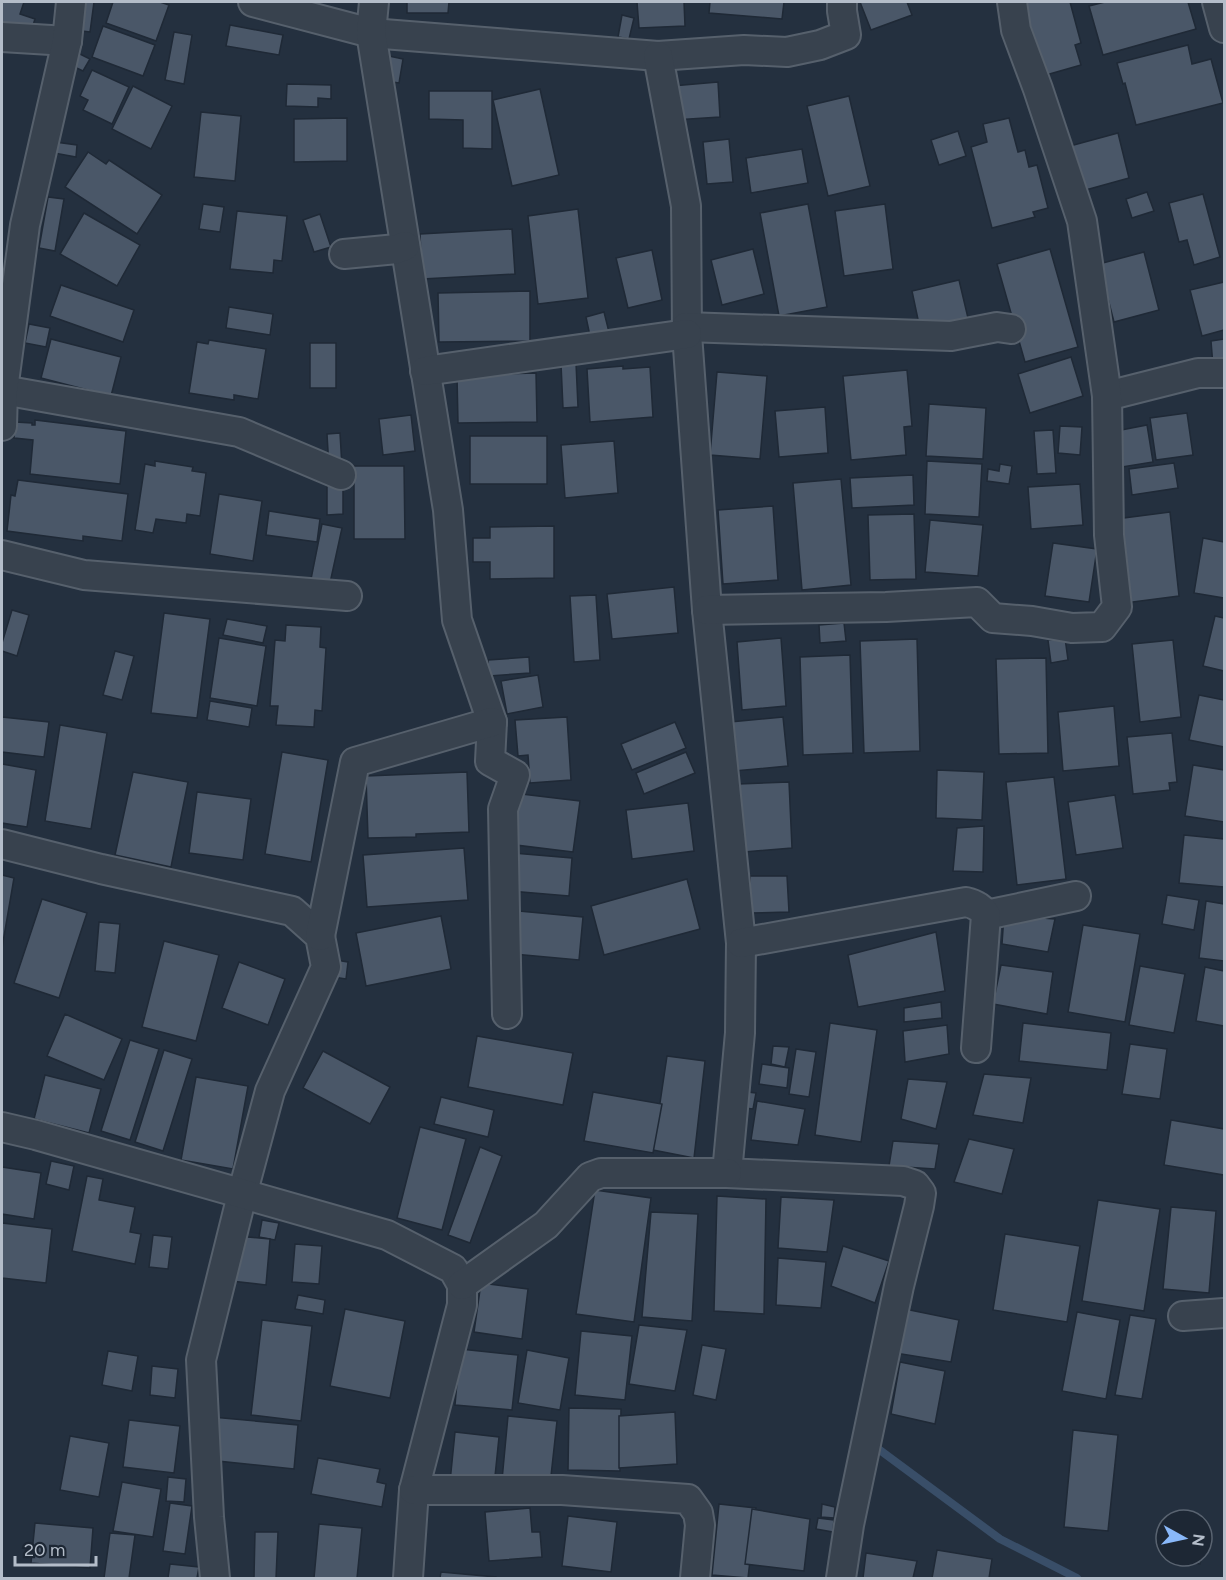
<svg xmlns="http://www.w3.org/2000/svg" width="1226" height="1580" font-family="Figtree,sans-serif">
  <rect width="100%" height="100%" fill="#24303f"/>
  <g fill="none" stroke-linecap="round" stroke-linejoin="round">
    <polyline stroke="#394e68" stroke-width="8" points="877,1448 1000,1539 1077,1578"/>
  </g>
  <g fill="#4a5768" stroke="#1f2936" stroke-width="1.5">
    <polygon points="2,2 24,2 20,14 35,19 30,34 2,30"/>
    <polygon points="78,2 94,2 90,32 74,30"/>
    <polygon points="113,2 160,2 169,5 156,41 106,23"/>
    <polygon points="407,2 449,2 448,13 407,13"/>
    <polygon points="637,2 684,2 685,26 639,28"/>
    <polygon points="710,2 784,2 782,19 709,13"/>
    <polygon points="860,2 907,2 912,15 871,30"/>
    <polygon points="1021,2 1070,2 1081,43 1075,45 1081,65 1046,75 1040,54 1035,55"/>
    <polygon points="1105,2 1188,2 1196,29 1103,55 1089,6"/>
    <polygon points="622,15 634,18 629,39 618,37"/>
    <polygon points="230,25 283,35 279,55 226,46"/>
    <polygon points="103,26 155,45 143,76 92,57"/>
    <polygon points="174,32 192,35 184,84 165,80"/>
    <polygon points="1188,45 1192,64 1211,59 1223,103 1136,125 1125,83 1123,84 1117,63"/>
    <polygon points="72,50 90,59 83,71 66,63"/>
    <polygon points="389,56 403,59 399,83 386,81"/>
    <polygon points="92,70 129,87 112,124 83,110 88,100 80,96"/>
    <polygon points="718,82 720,117 674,120 672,86"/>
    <polygon points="287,84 331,85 331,99 318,98 318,107 286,106"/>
    <polygon points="133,86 172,106 151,149 112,129"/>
    <polygon points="540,89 559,175 512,186 493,100"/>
    <polygon points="429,91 492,91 492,149 463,148 463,120 429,119"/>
    <polygon points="849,96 870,186 828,196 807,106"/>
    <polygon points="201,112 241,116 235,181 194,177"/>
    <polygon points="347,118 347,161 294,162 294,119"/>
    <polygon points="1009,118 1018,152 1025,150 1029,167 1037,165 1048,208 1033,212 1035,217 992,228 971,147 987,142 983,124"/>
    <polygon points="958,131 966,156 939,165 931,140"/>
    <polygon points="1118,133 1129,178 1082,191 1070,146"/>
    <polygon points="729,139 733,182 707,184 703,142"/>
    <polygon points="55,142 77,145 76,157 54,153"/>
    <polygon points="802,149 808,183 751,193 746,158"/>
    <polygon points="88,152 106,164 109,160 162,195 137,234 65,187"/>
    <polygon points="1147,192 1154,211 1132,218 1126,199"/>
    <polygon points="1203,194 1220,257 1194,265 1187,240 1179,242 1169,203"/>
    <polygon points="48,197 64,199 55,251 39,248"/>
    <polygon points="203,204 224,207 220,232 199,229"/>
    <polygon points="808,204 827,307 779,316 760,213"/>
    <polygon points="885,204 893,269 844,276 835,211"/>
    <polygon points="578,209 588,298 538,304 528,216"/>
    <polygon points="237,211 287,216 282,261 274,260 273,273 230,269"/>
    <polygon points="84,213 140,245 117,286 60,254"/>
    <polygon points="320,214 331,247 314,252 303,220"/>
    <polygon points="512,229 515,274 422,279 420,234"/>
    <polygon points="753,249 764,294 722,305 711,260"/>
    <polygon points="1050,249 1078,347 1025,362 997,264"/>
    <polygon points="652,250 662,300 628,308 616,258"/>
    <polygon points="1144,252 1159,310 1114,322 1099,264"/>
    <polygon points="959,280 968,318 920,329 912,291"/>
    <polygon points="1224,282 1224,330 1202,336 1190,290"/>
    <polygon points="61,285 134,310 123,342 50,316"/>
    <polygon points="530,291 530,341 439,342 438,293"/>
    <polygon points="229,307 273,314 270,335 226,328"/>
    <polygon points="604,312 609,332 590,336 586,317"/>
    <polygon points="29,324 50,328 46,347 25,343"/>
    <polygon points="51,339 121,357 111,396 41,378"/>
    <polygon points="1224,339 1224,365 1213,366 1211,341"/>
    <polygon points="209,340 266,349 258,399 234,395 234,400 189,393 197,342 208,344"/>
    <rect x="310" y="343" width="26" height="45"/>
    <polygon points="1071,357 1083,396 1030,413 1018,374"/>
    <polygon points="576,363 578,407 563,408 561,364"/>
    <polygon points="623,366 623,369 650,367 653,417 590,422 587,369"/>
    <polygon points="907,370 912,426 904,427 906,455 851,460 843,376"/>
    <polygon points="717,372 767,376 760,459 710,455"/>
    <polygon points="536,373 537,422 458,423 457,375"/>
    <polygon points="929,404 986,408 983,459 926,456"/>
    <polygon points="825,407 828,453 779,457 775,411"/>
    <polygon points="1187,413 1193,455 1156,460 1150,418"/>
    <polygon points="411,415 415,451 383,455 379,419"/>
    <polygon points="35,420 126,431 120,484 30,474 33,440 14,438 15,422 32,423 32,425 35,425"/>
    <polygon points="1147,425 1153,462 1122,467 1116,431"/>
    <polygon points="1060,426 1082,427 1080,455 1058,453"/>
    <polygon points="1053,430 1056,473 1037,474 1034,431"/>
    <polygon points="340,433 342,467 329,468 327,434"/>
    <rect x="470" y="436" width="77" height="48"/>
    <polygon points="614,441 618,493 565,498 561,445"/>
    <polygon points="155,461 193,467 192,471 206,473 200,516 187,514 186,523 156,519 153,533 135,530 145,464 155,466"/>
    <polygon points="927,461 982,464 979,517 925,514"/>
    <polygon points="1174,463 1178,488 1132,495 1129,469"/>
    <polygon points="1000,464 1012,466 1009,484 987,481 988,469 999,471"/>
    <polygon points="354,466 404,466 405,539 354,539"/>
    <polygon points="913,475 914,505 852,508 850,478"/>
    <polygon points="841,479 851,585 802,590 793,483"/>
    <polygon points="18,480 128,494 122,541 83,536 83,541 7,531 11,495 15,496"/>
    <polygon points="327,484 343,484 343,514 327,515"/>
    <polygon points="1080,484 1083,525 1031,529 1028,487"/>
    <polygon points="219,494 262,501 253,561 210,554"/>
    <polygon points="773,506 778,580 723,584 718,510"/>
    <polygon points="269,511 320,519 317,542 266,535"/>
    <polygon points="1170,512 1179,596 1125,603 1116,519"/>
    <polygon points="914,514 916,579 870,580 868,515"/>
    <polygon points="930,520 983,525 978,576 925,572"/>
    <polygon points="322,524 342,528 330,583 311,579"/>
    <polygon points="554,526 554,578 490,579 490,562 473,562 473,538 490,538 490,527"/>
    <polygon points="1203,538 1224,542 1224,598 1194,593"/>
    <polygon points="1053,543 1097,549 1089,602 1045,596"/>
    <polygon points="674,587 678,633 612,639 607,594"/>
    <polygon points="596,595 600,660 574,662 570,596"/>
    <polygon points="12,610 29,615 17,656 2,651 2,643"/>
    <polygon points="164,613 210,619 197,718 151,713"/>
    <polygon points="1215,616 1224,618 1224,671 1203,666"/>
    <polygon points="227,619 267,626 263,643 223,635"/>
    <polygon points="844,623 846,641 820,643 819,625"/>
    <polygon points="286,625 321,627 320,647 326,648 322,711 315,710 314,727 276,725 278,706 270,706 275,640 285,641"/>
    <polygon points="219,638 266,646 257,706 210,698"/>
    <polygon points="781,638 786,706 742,710 737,642"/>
    <polygon points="1065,638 1068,660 1051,663 1048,640"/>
    <polygon points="917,639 920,751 864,753 860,641"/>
    <polygon points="1173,640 1181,717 1140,722 1132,644"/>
    <polygon points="115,651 134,656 122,700 103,695"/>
    <polygon points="850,655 853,753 803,755 800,657"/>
    <polygon points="529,657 530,673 489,676 488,660"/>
    <polygon points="1046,658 1048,753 999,754 996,659"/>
    <polygon points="538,675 543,707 507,714 501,681"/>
    <polygon points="1199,695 1224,700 1224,747 1189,740"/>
    <polygon points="210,701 252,708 249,727 207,720"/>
    <polygon points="1114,706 1119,766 1063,771 1058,712"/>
    <polygon points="2,717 49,722 44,757 2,752"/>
    <polygon points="567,717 571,780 530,783 528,755 518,756 515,720"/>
    <polygon points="783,717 788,766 734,771 730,722"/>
    <polygon points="675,722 686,748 632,770 621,744"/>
    <polygon points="60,725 107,733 91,829 45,821"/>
    <polygon points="1172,733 1177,782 1169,783 1170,790 1133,794 1127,737"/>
    <polygon points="282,752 328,760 311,862 265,854"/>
    <polygon points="686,752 695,773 644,794 636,773"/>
    <polygon points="2,764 36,770 27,827 2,823"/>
    <polygon points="1193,765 1224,770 1224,822 1185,816"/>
    <polygon points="937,770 984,772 982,820 936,818"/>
    <polygon points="133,772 188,782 171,867 115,855"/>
    <polygon points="467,772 469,832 416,834 416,837 368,838 366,776"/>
    <polygon points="1054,777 1066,879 1017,885 1006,782"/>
    <polygon points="789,782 792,848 744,852 738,784"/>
    <polygon points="197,792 251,799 243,860 189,853"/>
    <polygon points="513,793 580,801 573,852 507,844"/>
    <polygon points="1115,795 1123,848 1076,855 1068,802"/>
    <polygon points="688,803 694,851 632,859 626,810"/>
    <polygon points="984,826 983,872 953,871 957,828"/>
    <polygon points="1184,835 1224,839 1224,887 1179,883"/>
    <polygon points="464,848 468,900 367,907 363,855"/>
    <polygon points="513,853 572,858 569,896 510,891"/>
    <polygon points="2,875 14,878 2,948"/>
    <polygon points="750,876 787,876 789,912 750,913"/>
    <polygon points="687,879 700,929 604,955 591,906"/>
    <polygon points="1167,895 1199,900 1194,930 1162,924"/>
    <polygon points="42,899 87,913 59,998 14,983"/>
    <polygon points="1206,901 1224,904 1224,961 1199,958"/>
    <polygon points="507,910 583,917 579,960 503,953"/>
    <polygon points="1004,915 1055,919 1048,952 1002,944"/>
    <polygon points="441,916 451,969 366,986 356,933"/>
    <polygon points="99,922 120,924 115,973 95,971"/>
    <polygon points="1083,925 1140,934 1125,1022 1068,1012"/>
    <polygon points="936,932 945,991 858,1007 848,955"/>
    <polygon points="164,941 219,955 196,1041 142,1027"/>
    <polygon points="329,959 348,962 346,979 327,976"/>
    <polygon points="239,962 285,979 268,1025 222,1008"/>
    <polygon points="1001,965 1053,972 1047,1014 993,1004"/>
    <polygon points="1140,966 1185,974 1174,1033 1129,1025"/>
    <polygon points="1205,967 1224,971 1224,1026 1196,1021"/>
    <polygon points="941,1002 942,1018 904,1022 904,1008"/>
    <polygon points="65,1014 122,1039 104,1080 47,1056"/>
    <polygon points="830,1023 877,1030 861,1142 815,1135"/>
    <polygon points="1023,1023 1111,1033 1107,1070 1019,1061"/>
    <polygon points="947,1025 949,1054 905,1062 903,1031"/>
    <polygon points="477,1036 573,1053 563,1105 468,1087"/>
    <polygon points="130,1040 159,1049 130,1140 101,1131"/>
    <polygon points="1130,1044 1167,1049 1160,1099 1122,1094"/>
    <polygon points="773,1046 789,1047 785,1067 771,1064"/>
    <polygon points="796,1049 816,1052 809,1097 789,1094"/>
    <polygon points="164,1050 192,1059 163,1151 135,1142"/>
    <polygon points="323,1051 390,1087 370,1124 303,1088"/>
    <polygon points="667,1056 705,1061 694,1158 653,1150"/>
    <polygon points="762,1064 789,1068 787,1088 759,1084"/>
    <polygon points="984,1074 1031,1078 1023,1123 973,1115"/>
    <polygon points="45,1075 101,1089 89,1133 34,1119"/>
    <polygon points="196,1077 248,1086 233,1169 181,1160"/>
    <polygon points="908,1079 947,1082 936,1129 901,1119"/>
    <polygon points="739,1091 756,1093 753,1109 736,1107"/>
    <polygon points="593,1092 662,1104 653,1153 584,1141"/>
    <polygon points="441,1097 494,1110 488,1137 434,1124"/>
    <polygon points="757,1101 805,1109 798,1145 751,1140"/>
    <polygon points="1171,1120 1224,1129 1224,1175 1164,1165"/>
    <polygon points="420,1127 466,1139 442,1230 397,1218"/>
    <polygon points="969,1139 1014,1149 1002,1194 954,1182"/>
    <polygon points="893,1141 939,1144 935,1169 889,1166"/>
    <polygon points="480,1147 502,1156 470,1243 448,1235"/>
    <polygon points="51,1161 74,1166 69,1190 46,1184"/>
    <polygon points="2,1167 41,1173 34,1219 2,1214"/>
    <polygon points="87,1176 103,1179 99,1200 135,1207 130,1232 141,1234 135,1264 72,1251"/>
    <polygon points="595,1190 651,1198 634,1322 576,1314"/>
    <polygon points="717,1196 766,1199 764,1314 714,1311"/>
    <polygon points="781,1197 834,1200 827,1252 778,1248"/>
    <polygon points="1098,1200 1160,1209 1144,1311 1082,1301"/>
    <polygon points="1171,1207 1216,1211 1209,1293 1163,1289"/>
    <polygon points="651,1212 698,1214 692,1321 642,1317"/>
    <polygon points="262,1220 279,1223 275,1240 259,1237"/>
    <polygon points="2,1223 52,1229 46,1283 2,1278"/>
    <polygon points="1005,1234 1080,1246 1067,1322 993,1310"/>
    <polygon points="153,1235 172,1237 168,1269 149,1267"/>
    <polygon points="236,1236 270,1239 266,1285 231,1281"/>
    <polygon points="295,1244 322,1246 319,1284 292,1282"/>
    <polygon points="843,1246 889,1261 875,1303 831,1286"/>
    <polygon points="778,1258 826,1262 821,1308 776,1305"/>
    <polygon points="481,1283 528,1289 522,1339 474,1332"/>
    <polygon points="298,1295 325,1300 323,1314 295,1309"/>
    <polygon points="900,1308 959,1320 951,1362 889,1352"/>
    <polygon points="345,1309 405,1321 390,1398 330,1386"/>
    <polygon points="1077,1312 1120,1320 1106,1399 1062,1391"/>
    <polygon points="1130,1315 1156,1319 1142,1399 1115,1395"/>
    <polygon points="262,1320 312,1326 301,1421 251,1415"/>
    <polygon points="639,1325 687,1330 675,1391 629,1384"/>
    <polygon points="581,1331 632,1336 625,1400 575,1395"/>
    <polygon points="702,1345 726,1349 716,1400 693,1395"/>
    <polygon points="460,1349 518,1355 512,1410 455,1405"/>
    <polygon points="527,1350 569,1358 560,1410 518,1403"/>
    <polygon points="108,1351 138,1356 132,1391 102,1385"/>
    <polygon points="900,1362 945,1371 935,1424 891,1414"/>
    <polygon points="152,1366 178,1369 175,1398 150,1395"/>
    <polygon points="569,1408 621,1409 620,1471 568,1470"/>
    <polygon points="675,1412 677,1464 619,1468 619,1416"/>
    <polygon points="508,1416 557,1421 550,1485 502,1480"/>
    <polygon points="212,1417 298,1425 294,1469 208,1460"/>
    <polygon points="129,1420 180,1426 174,1473 123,1467"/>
    <polygon points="1073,1430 1118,1435 1108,1531 1064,1527"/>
    <polygon points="455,1432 499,1437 494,1486 450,1482"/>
    <polygon points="70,1436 109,1443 99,1497 60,1490"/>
    <polygon points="318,1458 380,1469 377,1482 386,1484 382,1507 311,1494"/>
    <polygon points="168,1477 186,1479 184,1502 166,1501"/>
    <polygon points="122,1482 161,1489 153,1537 113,1531"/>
    <polygon points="170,1503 192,1506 185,1554 163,1551"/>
    <polygon points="719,1504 756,1508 748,1578 712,1575"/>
    <polygon points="822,1504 835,1507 834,1518 821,1517"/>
    <polygon points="530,1508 532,1532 540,1532 542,1557 489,1561 485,1512"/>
    <polygon points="752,1509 810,1519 804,1571 745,1564"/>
    <polygon points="568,1516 617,1522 611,1572 562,1566"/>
    <polygon points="818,1518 834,1520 833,1532 816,1529"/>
    <polygon points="35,1523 93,1528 90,1568 31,1563"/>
    <polygon points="319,1524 362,1528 357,1578 314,1578"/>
    <polygon points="255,1532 278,1532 276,1578 254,1578"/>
    <polygon points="110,1533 135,1535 129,1578 104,1578"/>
    <polygon points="937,1550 992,1559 989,1578 932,1578"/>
    <polygon points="866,1553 917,1561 913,1578 863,1578"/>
    <polygon points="1172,1556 1202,1556 1200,1564 1172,1559"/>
    <polygon points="170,1564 199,1567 197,1578 168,1578"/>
    <polygon points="441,1572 496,1577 496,1578 440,1578"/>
  </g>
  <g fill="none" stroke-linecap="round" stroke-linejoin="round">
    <g stroke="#56606c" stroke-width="32">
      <g id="street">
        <polyline points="253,2 371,33 658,56 744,50 787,52 820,45 846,35 842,11 842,2"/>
        <polyline points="374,2 371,33 448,510 457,620 492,722 490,761 515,775 503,809 507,1014"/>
        <polyline points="1217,2 1224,28"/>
        <polyline points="2,37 67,41"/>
        <polyline points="658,56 686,206 687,334 707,610 741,943 740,1033 727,1173 903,1181 915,1185 921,1193 919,1206 899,1286 849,1525 841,1578"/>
        <polyline points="344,254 397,249 405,246"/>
        <polyline points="686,327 951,336 997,327 1011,329"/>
        <polyline points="425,371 687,334"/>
        <polyline points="3,390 239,432 341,475"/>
        <polyline points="1107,396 1198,373 1224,373"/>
        <polyline points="2,426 3,390 25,225 67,41 71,2"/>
        <polyline points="2,555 84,575 347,596"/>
        <polyline points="707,610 886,607 977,602 993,618 1032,621 1072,628 1102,627 1117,607 1109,535 1107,396 1082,221 1038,89 1016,30 1012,2"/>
        <polyline points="2,844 101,869 292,911 320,936 326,967 270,1091 242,1195 201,1360 209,1517 215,1578"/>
        <polyline points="986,915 1076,896"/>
        <polyline points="320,936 355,762 492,722"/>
        <path d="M741 943 966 902C975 904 981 907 986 915L976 1048"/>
        <polyline points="2,1127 36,1135 387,1235 453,1269 462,1285 462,1305 414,1490 408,1578"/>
        <polyline points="462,1285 546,1225 590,1177 601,1173 727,1173"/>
        <polyline points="1183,1316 1224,1313"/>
        <polyline points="414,1490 562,1490 688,1499 698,1513 700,1525 695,1578"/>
      </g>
    </g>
    <use href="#street" stroke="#38424e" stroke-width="28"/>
  </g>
  <rect width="1226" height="1580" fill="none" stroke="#b4bdc9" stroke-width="6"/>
  <g transform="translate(1184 1538) rotate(98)"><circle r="28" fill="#1d2734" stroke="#596370" stroke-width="1.5"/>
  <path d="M0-4.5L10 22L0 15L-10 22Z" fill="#89b8f9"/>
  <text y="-9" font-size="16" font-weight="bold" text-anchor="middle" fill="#b4bdc9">N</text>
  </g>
  <path d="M15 1556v9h81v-9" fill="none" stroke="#b4bdc9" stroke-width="3"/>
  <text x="24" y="1556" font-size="18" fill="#b4bdc9" stroke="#1d2734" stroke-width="4.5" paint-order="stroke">20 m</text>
</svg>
